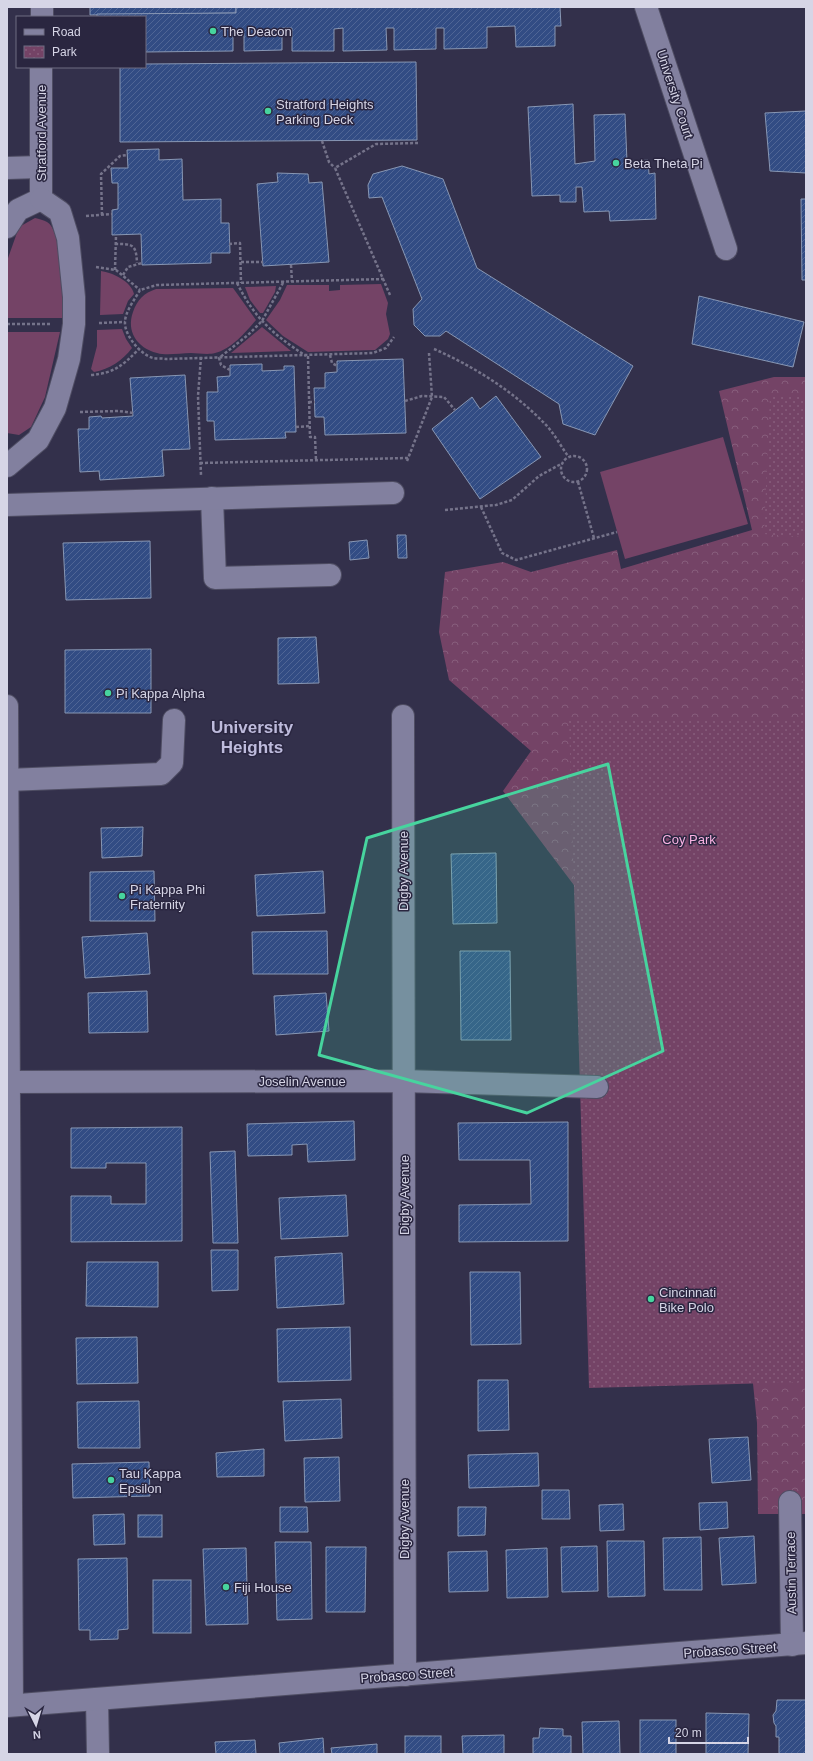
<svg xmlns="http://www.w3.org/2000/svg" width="813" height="1761" font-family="Helvetica,sans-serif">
  <defs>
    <pattern id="forest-crowns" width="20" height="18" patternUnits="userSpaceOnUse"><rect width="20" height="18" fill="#744366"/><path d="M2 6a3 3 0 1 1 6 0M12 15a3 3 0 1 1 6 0" fill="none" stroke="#875d7c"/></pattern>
    <pattern id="park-dots" width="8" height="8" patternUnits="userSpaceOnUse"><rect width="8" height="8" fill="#744366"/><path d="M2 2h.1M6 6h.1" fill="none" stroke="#875d7c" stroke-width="1.8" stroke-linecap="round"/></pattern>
    <pattern id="building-hatch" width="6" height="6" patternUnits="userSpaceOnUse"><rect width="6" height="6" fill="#324c84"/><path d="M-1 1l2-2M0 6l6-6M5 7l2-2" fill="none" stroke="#4f6595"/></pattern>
  </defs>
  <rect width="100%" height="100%" fill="#33304b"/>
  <g fill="#744366">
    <path d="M35 218C39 219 44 220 47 222 63 231 63 299 63 318H7V261L19 227Z"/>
    <path d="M101 271C113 273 131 281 134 294L128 301 123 314 100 315Z"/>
    <polygon points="381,284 388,303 386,314 390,334 388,339 375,350 308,352 283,336 266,320 280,300 287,285 329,285 329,291 340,290 340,285"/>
    <polygon points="276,286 275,292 263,313 260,313 250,300 245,287"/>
    <path d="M233 288 256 320C246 332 230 350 215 353 208 355 198 353 191 353 180 353 167 356 157 353 137 348 126 331 133 312 137 300 144 293 156 289Z"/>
    <polygon points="262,327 291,351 231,353"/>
    <path d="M122 329 126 339 132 348C122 361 110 369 94 372L91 369 97 346V330Z"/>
    <polygon points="7,332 60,332 45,397 31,427 19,435 7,433"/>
    <polygon points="723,437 748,524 625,559 600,472"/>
  </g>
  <polygon fill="url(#forest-crowns)" points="774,377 806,377 806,1514 758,1514 757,1423 750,1354 604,925 503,791 531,751 449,680 439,632 445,572 503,562 531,572 617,550 621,569 752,530 719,391"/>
  <polygon fill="url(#park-dots)" points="770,395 806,395 806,1382 589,1388 569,721 801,721 804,537 764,534"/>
  <g fill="url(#building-hatch)" stroke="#8897b4">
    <polygon points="90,7 236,7 236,13 90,15"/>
    <polygon points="236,7 560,7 561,26 555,26 555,46 516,47 515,26 487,27 487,48 444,49 444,28 436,28 436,49 394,50 394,28 386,28 387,50 343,51 343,28 334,29 334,51 292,51 292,28 282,28 282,50 244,51 244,33 233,33 233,51 145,52 145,17 97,17 97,14 236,13"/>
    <polygon points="416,62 417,140 120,142 120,67 145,67 145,64"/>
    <polygon points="573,104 575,164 595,161 594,115 625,114 627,162 648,160 649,174 655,173 656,219 610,221 609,211 584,212 582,187 576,187 576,202 560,202 560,195 532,196 528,107"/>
    <polygon points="806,111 806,173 770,171 765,113"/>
    <polygon points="159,149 159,160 182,159 183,200 221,199 221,223 229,223 230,253 211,253 211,263 142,265 141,234 112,235 112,210 118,209 118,183 112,183 111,168 128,168 127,150"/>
    <polygon points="402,166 443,179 477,268 633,366 595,435 563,424 559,404 446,331 440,336 425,336 414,325 413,309 422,299 382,197 369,198 368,185 373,174"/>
    <polygon points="277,173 308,174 309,183 322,182 329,262 263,266 257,184 278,182"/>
    <polygon points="801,199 806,199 806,280 802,280"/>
    <polygon points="699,296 804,322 793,367 692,344"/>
    <polygon points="403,359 406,433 325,435 324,417 315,417 314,388 325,388 325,373 337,372 337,361"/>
    <polygon points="262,364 262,371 284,370 284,366 294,366 296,432 285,432 286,438 215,440 214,421 207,421 207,392 218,392 217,377 230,376 230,365"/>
    <polygon points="185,375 190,449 162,450 164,476 100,480 99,471 80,472 78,429 89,429 89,417 101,416 102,418 133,416 130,378"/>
    <polygon points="496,396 541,457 480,499 432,429 472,397 480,409"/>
    <polygon points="397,535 406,535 407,558 398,558"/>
    <polygon points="367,540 369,558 350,560 349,542"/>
    <polygon points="150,541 151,598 66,600 63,543"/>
    <polygon points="316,637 319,683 278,684 278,638"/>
    <polygon points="151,649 151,713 65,713 65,650"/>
    <polygon points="143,827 142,856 102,858 101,828"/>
    <polygon points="496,853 497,923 453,924 451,854"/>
    <polygon points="154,871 155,921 90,921 90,872"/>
    <polygon points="323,871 325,913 257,916 255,875"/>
    <polygon points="327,931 328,974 253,974 252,932"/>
    <polygon points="147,933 150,974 85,978 82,937"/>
    <polygon points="460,951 510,951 511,1040 461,1040"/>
    <polygon points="147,991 148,1032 89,1033 88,993"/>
    <polygon points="326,993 329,1031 276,1035 274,996"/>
    <polygon points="354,1121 355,1160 308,1162 307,1144 292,1145 292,1155 248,1156 247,1124"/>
    <polygon points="568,1122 568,1241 459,1242 459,1205 531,1204 530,1160 459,1160 458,1123"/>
    <polygon points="182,1127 182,1241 71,1242 71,1196 111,1196 111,1204 146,1204 146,1163 106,1163 106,1168 71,1168 71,1128"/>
    <polygon points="235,1151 238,1243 213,1243 210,1152"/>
    <polygon points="346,1195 348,1236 281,1239 279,1198"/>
    <polygon points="211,1250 238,1250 238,1290 212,1291"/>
    <polygon points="342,1253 344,1304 277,1308 275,1257"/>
    <polygon points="87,1262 158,1262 158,1307 86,1306"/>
    <polygon points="470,1272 520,1272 521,1344 471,1345"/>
    <polygon points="350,1327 351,1380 278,1382 277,1329"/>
    <polygon points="137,1337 138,1383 77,1384 76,1338"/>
    <polygon points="478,1380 508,1380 509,1430 478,1431"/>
    <polygon points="341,1399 342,1438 285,1441 283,1401"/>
    <polygon points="139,1401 140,1448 78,1448 77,1402"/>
    <polygon points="748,1437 751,1480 712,1483 709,1439"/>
    <polygon points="264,1449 264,1476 217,1477 216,1453"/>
    <polygon points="538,1453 539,1486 469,1488 468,1455"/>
    <polygon points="339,1457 340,1501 305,1502 304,1458"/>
    <polygon points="149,1462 150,1496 73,1498 72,1464"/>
    <polygon points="542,1490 569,1490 570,1519 542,1519"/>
    <polygon points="727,1502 728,1528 700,1530 699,1503"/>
    <polygon points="623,1504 624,1530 600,1531 599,1505"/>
    <polygon points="280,1507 307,1507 308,1532 280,1532"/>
    <polygon points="458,1507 486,1507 485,1535 458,1536"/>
    <polygon points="124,1514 125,1544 94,1545 93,1515"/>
    <rect x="138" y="1515" width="24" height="22"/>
    <polygon points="754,1536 756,1583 722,1585 719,1538"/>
    <polygon points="701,1537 702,1590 664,1590 663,1538"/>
    <polygon points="607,1541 644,1541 645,1596 608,1597"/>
    <polygon points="275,1542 311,1542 312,1619 277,1620"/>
    <polygon points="597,1546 598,1591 562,1592 561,1547"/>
    <polygon points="326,1547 366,1547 365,1612 326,1612"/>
    <polygon points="246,1548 248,1624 206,1625 203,1549"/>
    <polygon points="547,1548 548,1597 507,1598 506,1550"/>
    <polygon points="487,1551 488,1591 449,1592 448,1552"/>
    <polygon points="127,1558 128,1629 118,1630 118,1639 90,1640 90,1630 79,1630 78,1559"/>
    <rect x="153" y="1580" width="38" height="53"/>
    <polygon points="777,1700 806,1700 806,1754 779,1754 779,1737 776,1737 776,1726 774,1723 773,1715 776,1711"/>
    <polygon points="706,1713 749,1714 748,1754 706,1754"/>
    <rect x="640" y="1720" width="36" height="34"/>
    <polygon points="619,1721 620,1754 583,1754 582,1722"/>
    <polygon points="540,1728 563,1729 563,1736 571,1736 571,1754 533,1754 533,1738 539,1738"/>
    <polygon points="504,1735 504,1754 463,1754 462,1736"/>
    <rect x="405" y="1736" width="36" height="18"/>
    <polygon points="323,1738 324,1754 280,1754 279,1743"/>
    <polygon points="255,1740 256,1754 216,1754 215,1742"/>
    <polygon points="377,1744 377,1754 332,1754 331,1748"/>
  </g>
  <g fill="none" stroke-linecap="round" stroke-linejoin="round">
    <g stroke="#4f4d63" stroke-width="24">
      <g id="minor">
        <polyline points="646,7 726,249"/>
        <polyline points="42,17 42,7"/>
        <polyline points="7,168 40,167"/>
        <polyline points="41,199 41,67"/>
        <polyline points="7,227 18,210 41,199"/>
        <polyline points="7,466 38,440 55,408 69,359 74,324 74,297 68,238 60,212 41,199"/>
        <polyline points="212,498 215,578 330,575"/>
        <polyline points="7,505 393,493"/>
        <polyline points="7,706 12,1705"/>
        <polyline points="403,716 405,1675"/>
        <polyline points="7,780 161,774 172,763 174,720"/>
        <polyline points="7,1082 403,1081 597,1087"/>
        <polyline points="790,1502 792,1645"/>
        <polyline points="97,1699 98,1754"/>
        <polyline points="7,1706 806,1643"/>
      </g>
    </g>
    <g stroke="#75738a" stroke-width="2.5" stroke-dasharray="3 2" stroke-linecap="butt">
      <polyline points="322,141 329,162 335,168"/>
      <polyline points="102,215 101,174 120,156 127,155"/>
      <polyline points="86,216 112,214"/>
      <path d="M115 244C133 244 136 244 137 263"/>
      <polyline points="229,244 240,243 241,283"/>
      <polyline points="241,262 263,262"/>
      <polyline points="291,265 292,282"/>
      <polyline points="96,267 116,270 140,290"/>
      <polyline points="115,270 116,235"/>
      <polyline points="123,275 128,267 142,263"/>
      <path d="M384 279 157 285 140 290C135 299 125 312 125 322 124 335 141 355 153 358 157 359 162 358 166 359L373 353 386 348 394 337"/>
      <path d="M237 283C255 319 273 334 306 356"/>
      <polyline points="390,295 335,168 376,144 418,143"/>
      <polyline points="99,323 125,322"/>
      <polyline points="7,324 50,324"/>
      <path d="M434 349C473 366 513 391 543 422 553 431 560 445 568 456"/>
      <polyline points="330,355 332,363 337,366"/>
      <polyline points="308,356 310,437 315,437 316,460"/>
      <polyline points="201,357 198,396 201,475"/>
      <polyline points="230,370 221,365 219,358 248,335 262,321 284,281"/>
      <path d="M91 375C115 373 123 365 139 349"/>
      <polyline points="405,401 422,396 444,397 455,410"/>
      <polyline points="309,402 315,402"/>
      <polyline points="80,412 119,411 133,413"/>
      <polyline points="296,427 310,426"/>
      <circle cx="574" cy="469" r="13"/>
      <polyline points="407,461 432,397 429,353"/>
      <polyline points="200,463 408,458"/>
      <polyline points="578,482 594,538"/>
      <polyline points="481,507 502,553 516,560 617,532"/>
      <polyline points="445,510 496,505 512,500 539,476 561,464"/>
    </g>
    <use href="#minor" stroke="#82809f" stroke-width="22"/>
  </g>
  <path fill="#47d49e" fill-opacity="0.2" stroke="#47d49e" stroke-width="3" stroke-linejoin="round" d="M608 764 663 1051 527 1113 319 1055 367 838Z"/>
  <g fill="#47d49e" stroke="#2a2640" stroke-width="1.5">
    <circle cx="213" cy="31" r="4"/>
    <circle cx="268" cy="111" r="4"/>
    <circle cx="616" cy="163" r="4"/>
    <circle cx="108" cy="693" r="4"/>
    <circle cx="122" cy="896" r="4"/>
    <circle cx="651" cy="1299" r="4"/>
    <circle cx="111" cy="1480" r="4"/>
    <circle cx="226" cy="1587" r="4"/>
  </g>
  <g text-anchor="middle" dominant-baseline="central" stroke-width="3" stroke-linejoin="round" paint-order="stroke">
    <g font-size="13" fill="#d6d5e6" stroke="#2a2640" text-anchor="start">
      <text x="221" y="31">The Deacon</text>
      <text x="276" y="104">Stratford Heights<tspan x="276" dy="15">Parking Deck</tspan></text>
      <text x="624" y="163">Beta Theta Pi</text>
      <text x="116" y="693">Pi Kappa Alpha</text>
      <text x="130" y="889">Pi Kappa Phi<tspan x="130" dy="15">Fraternity</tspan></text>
      <text x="659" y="1292">Cincinnati<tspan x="659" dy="15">Bike Polo</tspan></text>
      <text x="119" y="1473">Tau Kappa<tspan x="119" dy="15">Epsilon</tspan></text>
      <text x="234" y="1587">Fiji House</text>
    </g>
    <g font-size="13" fill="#d6d5e6" stroke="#2a2640">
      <text transform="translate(675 94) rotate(72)">University Court</text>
      <text transform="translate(41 133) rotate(-90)">Stratford Avenue</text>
      <text transform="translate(403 871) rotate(-90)">Digby Avenue</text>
      <text x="302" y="1081">Joselin Avenue</text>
      <text transform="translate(404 1195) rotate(-90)">Digby Avenue</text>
      <text transform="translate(404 1519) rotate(-90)">Digby Avenue</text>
      <text transform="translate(791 1573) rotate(-91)">Austin Terrace</text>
      <text transform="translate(730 1650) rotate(-4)">Probasco Street</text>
      <text transform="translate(407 1675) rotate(-4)">Probasco Street</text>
    </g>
    <g font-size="13" fill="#f9b2e2" stroke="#2a2640">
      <text x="689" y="839">Coy Park</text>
    </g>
    <g font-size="17" font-weight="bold" fill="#bebbdc" stroke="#2a2640">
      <text x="252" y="727">University<tspan x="252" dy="20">Heights</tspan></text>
    </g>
  </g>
  <rect width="813" height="1761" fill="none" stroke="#d6d5e6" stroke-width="16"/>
  <rect x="16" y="16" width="130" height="52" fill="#2a2640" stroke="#6f6c82"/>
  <rect x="24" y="29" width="20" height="6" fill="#82809f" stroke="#6f6c82"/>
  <text x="52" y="36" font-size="12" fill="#d6d5e6">Road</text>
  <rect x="24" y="46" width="20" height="12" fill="url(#park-dots)" stroke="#6f6c82"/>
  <text x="52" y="56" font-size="12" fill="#d6d5e6">Park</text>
  <g transform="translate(36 1725) rotate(175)" stroke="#2a2640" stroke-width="3" paint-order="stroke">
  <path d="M0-3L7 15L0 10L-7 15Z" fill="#d6d5e6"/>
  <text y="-6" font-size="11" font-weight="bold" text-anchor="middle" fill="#d6d5e6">N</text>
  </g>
  <path d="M669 1737v6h79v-6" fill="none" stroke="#d6d5e6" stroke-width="2"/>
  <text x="675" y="1737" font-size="12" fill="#d6d5e6" stroke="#2a2640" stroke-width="3" paint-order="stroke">20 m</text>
</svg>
